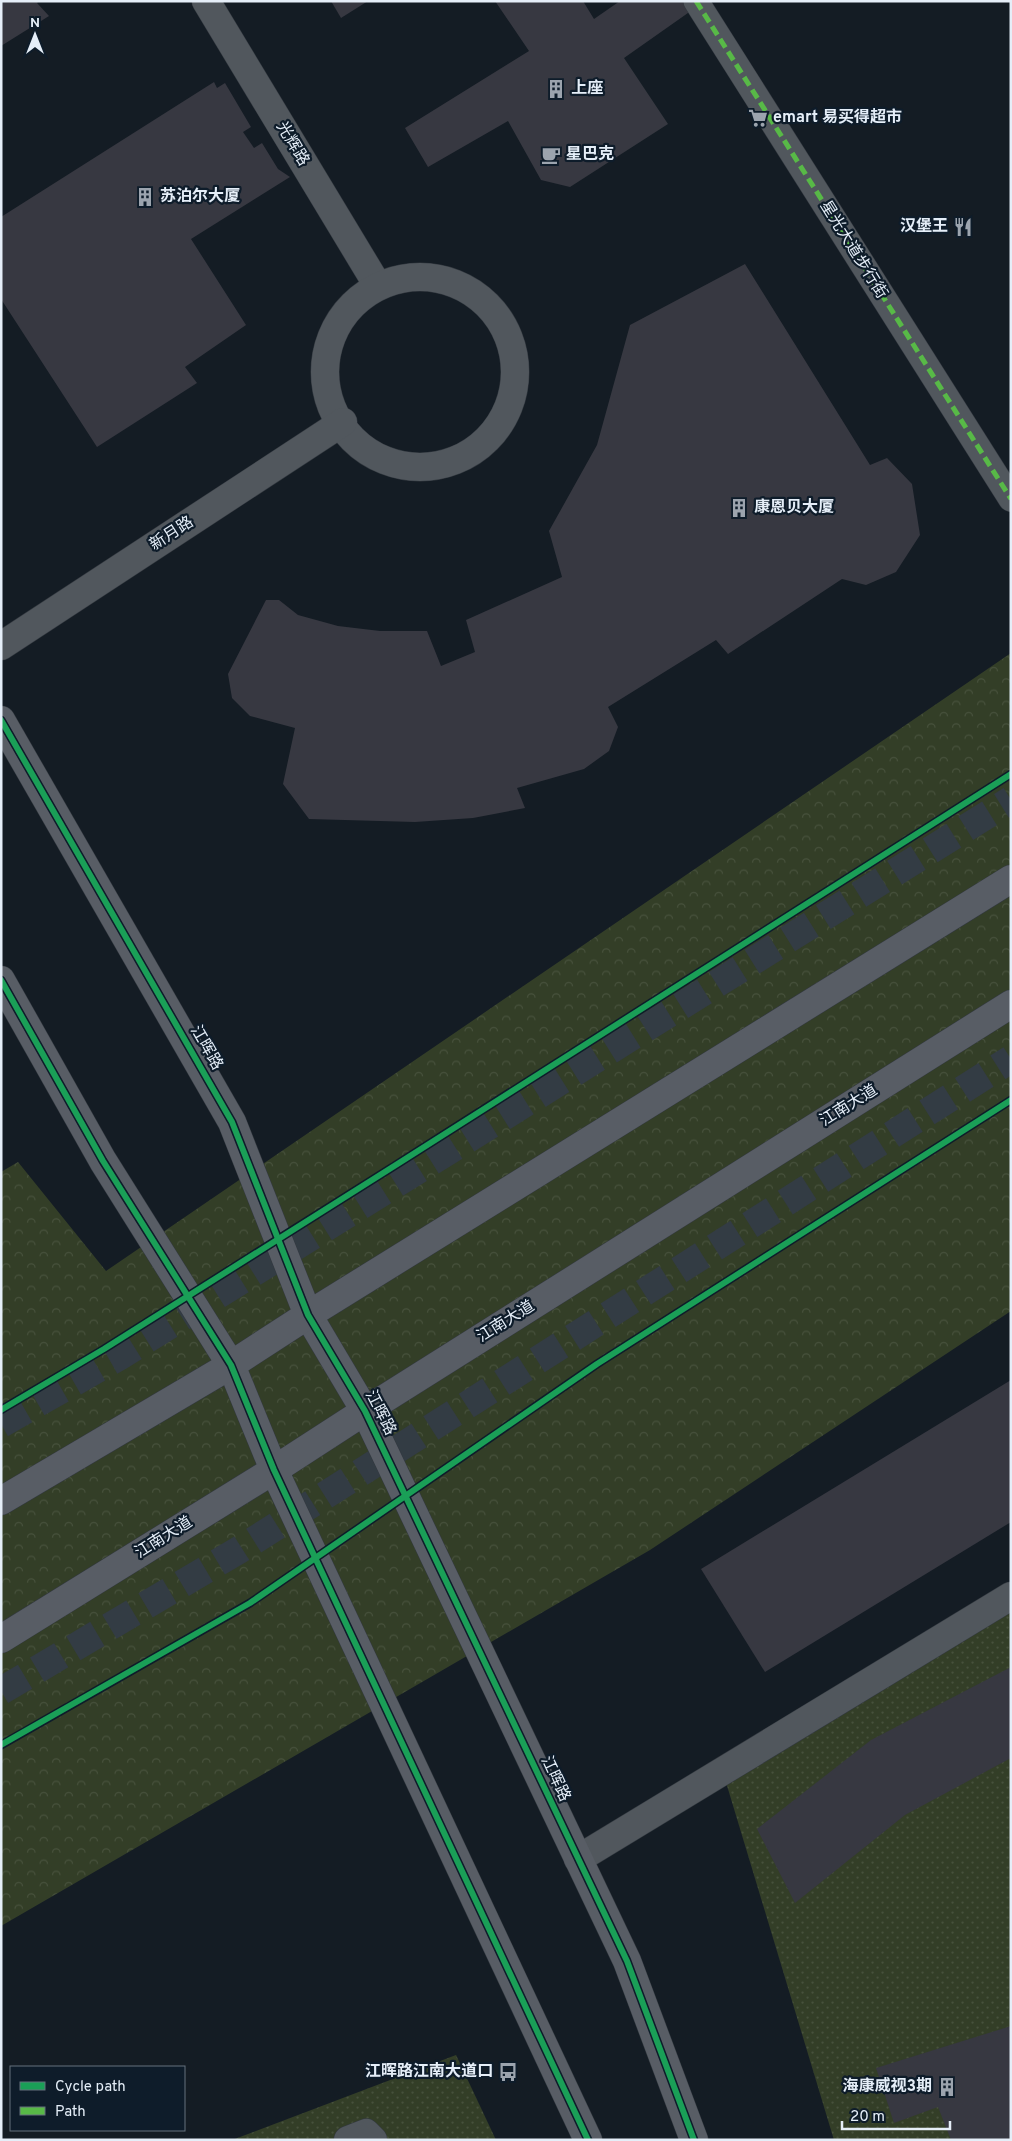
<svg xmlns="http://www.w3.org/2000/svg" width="1012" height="2141" font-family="Overpass,'Noto Sans SC',sans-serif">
  <defs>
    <pattern id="grass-dots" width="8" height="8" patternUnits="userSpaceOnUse" patternTransform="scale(1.25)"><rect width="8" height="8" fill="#333e27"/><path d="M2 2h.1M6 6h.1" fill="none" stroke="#47513c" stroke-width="1.8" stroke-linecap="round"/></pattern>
    <pattern id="forest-crowns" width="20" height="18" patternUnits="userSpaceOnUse" patternTransform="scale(1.25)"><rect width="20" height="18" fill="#333e27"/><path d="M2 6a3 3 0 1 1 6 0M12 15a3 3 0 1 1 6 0" fill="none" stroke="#47513c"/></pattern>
  </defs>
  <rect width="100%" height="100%" fill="#141c24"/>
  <g fill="url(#grass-dots)">
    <polygon points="1011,1608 1011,2140 834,2140 725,1779"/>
    <polygon points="456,2055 496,2140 232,2140"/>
  </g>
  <polygon fill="url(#forest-crowns)" points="1011,653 1011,1311 650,1550 1,1926 1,1172 18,1162 106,1271"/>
  <g fill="#373841">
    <polygon points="1,1 39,1 37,3 49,16 1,46"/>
    <polygon points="331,1 368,1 341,18"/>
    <polygon points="495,1 583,1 594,19 620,1 705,1 624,58 668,124 570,187 541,180 508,121 428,167 405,128 529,51"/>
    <polygon points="214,82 217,88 225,83 251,127 243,132 254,148 262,143 278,169 290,177 191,239 246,325 185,367 197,383 97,447 1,299 1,217"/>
    <polygon points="745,264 870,465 887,458 912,484 920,535 896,572 866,585 842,579 728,654 716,640 608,707 618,727 609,751 584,769 517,788 525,808 473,818 415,822 309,819 283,784 295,728 250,716 232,698 228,674 266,600 279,600 298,615 338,626 380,631 427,631 441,666 475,652 466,620 562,577 549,531 597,445 630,325"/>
    <polygon points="1011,1380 1011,1522 765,1672 701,1569"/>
    <polygon points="1011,1667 1011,1758 905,1815 795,1903 757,1829 871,1740"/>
    <polygon points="1011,2026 1011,2138 1004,2140 951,2140 938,2107 894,2123 876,2068"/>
  </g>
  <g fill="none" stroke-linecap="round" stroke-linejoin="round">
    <g stroke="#333c44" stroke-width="28" stroke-dasharray="28 14" stroke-linecap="butt">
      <polyline points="1,1424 120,1356 1011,800"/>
      <polyline points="1,1691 239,1550 1011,1059"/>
    </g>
    <g stroke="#333940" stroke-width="26">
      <polyline id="pedestrian" points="696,1 1011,499"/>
    </g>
    <g stroke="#333940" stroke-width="29">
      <g id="minor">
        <polyline points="206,1 378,286"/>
        <circle cx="420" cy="372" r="95"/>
        <polyline points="1,646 343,422"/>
        <polyline points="578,1859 1011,1596"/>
        <polyline points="348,2140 366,2133 373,2140"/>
      </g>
    </g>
    <g stroke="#333940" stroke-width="29">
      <g id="primary">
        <polyline points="1,720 232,1122 308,1315 365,1411 627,1961 694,2140"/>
        <polyline points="1,980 103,1161 231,1365 274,1470 588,2140"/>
        <polyline points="1,1501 231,1365 308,1315 1011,879"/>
        <polyline points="1,1639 274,1470 365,1411 1011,1004"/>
      </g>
    </g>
    <use href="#pedestrian" stroke="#51575d" stroke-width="25"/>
    <use href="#minor" stroke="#51575d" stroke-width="28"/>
    <use href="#primary" stroke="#585d65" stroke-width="28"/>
    <polyline stroke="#58b947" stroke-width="5" stroke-dasharray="10 5" stroke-linecap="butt" points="696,1 1011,499"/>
    <g stroke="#0e1c2a" stroke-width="9">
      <g id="cycleway">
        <polyline points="1,720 232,1122 308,1315 365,1411 627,1961 694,2140"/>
        <polyline points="1,980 103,1161 231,1365 274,1470 588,2140"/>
        <polyline points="1,1410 104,1349 399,1163 1011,774"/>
        <polyline points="1,1745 250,1603 597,1364 1011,1100"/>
      </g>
    </g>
    <use href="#cycleway" stroke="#1a9f57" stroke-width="6"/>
  </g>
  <defs>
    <g id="building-bare" transform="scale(1.5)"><path d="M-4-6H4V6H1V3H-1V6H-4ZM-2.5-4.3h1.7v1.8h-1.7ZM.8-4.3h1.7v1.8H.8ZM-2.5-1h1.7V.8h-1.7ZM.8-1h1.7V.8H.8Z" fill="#9ca4ae" stroke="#0e1c2a" stroke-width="2.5" paint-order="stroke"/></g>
    <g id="supermarket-bare" transform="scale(1.5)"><path d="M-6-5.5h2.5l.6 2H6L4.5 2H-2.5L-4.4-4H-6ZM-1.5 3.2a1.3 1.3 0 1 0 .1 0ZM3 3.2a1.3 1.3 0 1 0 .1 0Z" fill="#9ca4ae" stroke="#0e1c2a" stroke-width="2.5" paint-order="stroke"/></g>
    <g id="cafe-bare" transform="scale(1.5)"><path d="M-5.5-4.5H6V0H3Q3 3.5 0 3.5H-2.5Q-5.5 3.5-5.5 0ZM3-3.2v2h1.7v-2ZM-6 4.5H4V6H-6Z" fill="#9ca4ae" stroke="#0e1c2a" stroke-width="2.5" paint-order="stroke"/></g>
    <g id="restaurant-bare" transform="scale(1.5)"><path d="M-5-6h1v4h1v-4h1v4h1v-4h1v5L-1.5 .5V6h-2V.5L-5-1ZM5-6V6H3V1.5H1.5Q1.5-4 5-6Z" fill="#9ca4ae" stroke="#0e1c2a" stroke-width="2.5" paint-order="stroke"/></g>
    <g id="bus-bare" transform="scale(1.5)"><path d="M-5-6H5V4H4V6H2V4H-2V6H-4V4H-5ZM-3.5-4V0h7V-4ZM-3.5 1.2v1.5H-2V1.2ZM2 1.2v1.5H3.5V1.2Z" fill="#9ca4ae" stroke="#0e1c2a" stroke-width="2.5" paint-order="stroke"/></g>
  </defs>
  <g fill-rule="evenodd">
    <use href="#building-bare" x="556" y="89"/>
    <use href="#supermarket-bare" x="758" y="118"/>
    <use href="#cafe-bare" x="551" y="155"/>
    <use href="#building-bare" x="145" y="197"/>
    <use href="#restaurant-bare" x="963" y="227"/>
    <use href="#building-bare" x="739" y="508"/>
    <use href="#bus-bare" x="508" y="2072"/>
    <use href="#building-bare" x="947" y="2087"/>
  </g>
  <g text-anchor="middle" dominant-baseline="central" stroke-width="4.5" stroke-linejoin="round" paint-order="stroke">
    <g font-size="16" font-weight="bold" fill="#e5eef8" stroke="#0e1c2a" text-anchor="start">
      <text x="571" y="89">上座</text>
      <text x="773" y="118">emart 易买得超市</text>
      <text x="566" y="155">星巴克</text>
      <text x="160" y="197">苏泊尔大厦</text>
      <text x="948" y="227" text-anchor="end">汉堡王</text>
      <text x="754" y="508">康恩贝大厦</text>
      <text x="493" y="2072" text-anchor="end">江晖路江南大道口</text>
      <text x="932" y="2087" text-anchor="end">海康威视3期</text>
    </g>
    <g font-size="16" fill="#e5eef8" stroke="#0e1c2a">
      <text transform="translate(292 144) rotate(59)">光辉路</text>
      <text transform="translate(853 250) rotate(58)">星光大道步行街</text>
      <text transform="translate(172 534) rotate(-33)">新月路</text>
      <text transform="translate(206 1048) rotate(60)">江晖路</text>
      <text transform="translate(849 1106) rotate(-32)">江南大道</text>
      <text transform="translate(506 1322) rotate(-32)">江南大道</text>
      <text transform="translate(380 1413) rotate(63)">江晖路</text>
      <text transform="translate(164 1538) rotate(-32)">江南大道</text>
      <text transform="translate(555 1779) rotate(65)">江晖路</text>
    </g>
  </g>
  <rect width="1012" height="2141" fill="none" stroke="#e5eef8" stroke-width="5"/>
  <rect x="10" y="2066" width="175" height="65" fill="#0e1c2a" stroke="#64707c"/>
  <rect x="20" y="2082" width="25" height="8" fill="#1a9f57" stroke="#64707c"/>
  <text x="55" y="2091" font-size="15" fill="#e5eef8">Cycle path</text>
  <rect x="20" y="2107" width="25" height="8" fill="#58b947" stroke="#64707c"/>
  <text x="55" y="2116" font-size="15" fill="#e5eef8">Path</text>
  <g transform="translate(35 35)" stroke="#0e1c2a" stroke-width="4" paint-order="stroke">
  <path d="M0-4L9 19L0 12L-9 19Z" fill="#e5eef8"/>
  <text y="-8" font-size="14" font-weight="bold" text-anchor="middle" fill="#e5eef8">N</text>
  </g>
  <path d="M842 2121v8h108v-8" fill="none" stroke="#e5eef8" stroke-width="2.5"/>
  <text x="850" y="2121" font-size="15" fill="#e5eef8" stroke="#0e1c2a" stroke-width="4" paint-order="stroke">20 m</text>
</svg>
